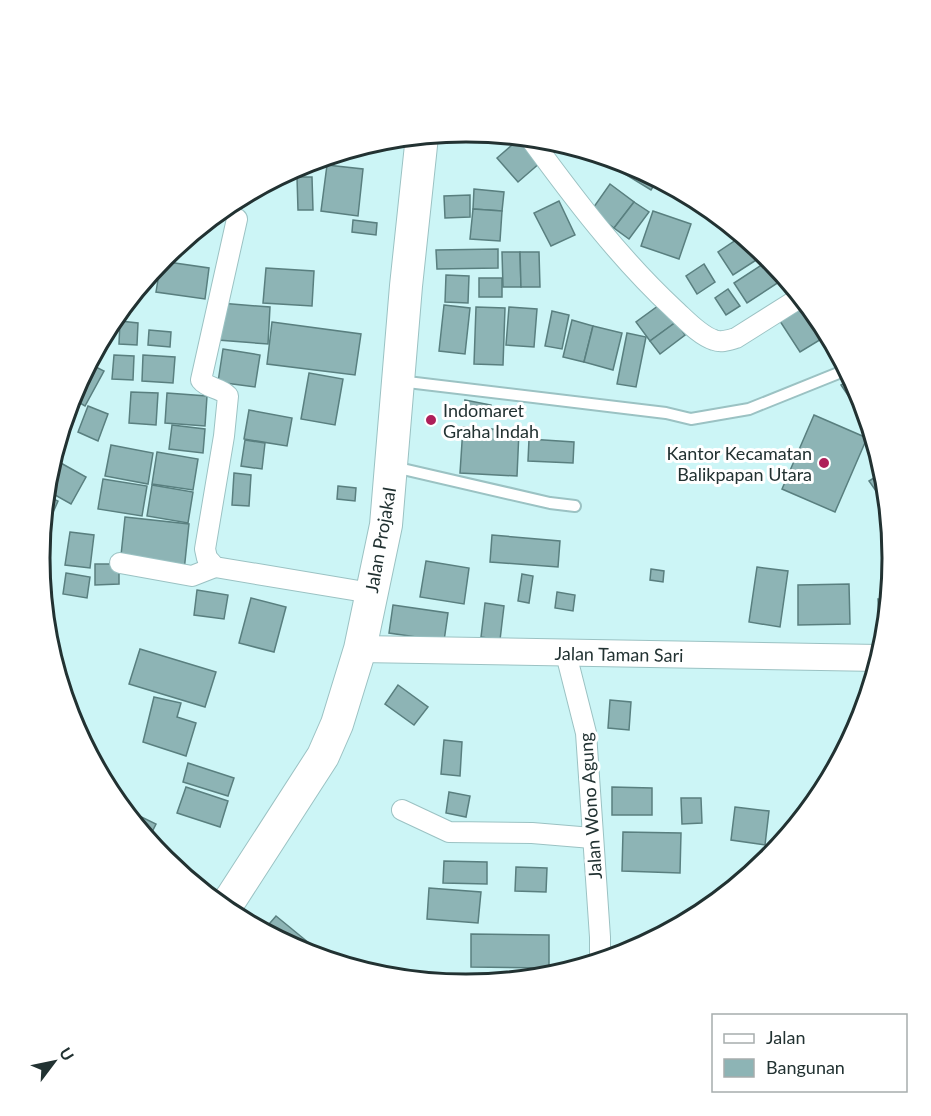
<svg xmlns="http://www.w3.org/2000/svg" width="931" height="1116" font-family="Lato,sans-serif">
  <rect width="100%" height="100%" fill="#ccf5f6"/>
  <g fill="#8db4b5" stroke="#597f7f" stroke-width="1.5">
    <polygon points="520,138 541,162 518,182 497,158"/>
    <polygon points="625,163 658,179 651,190 620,171"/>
    <polygon points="327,165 363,169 358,216 321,211"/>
    <polygon points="297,177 312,177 313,210 298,210"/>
    <polygon points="610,184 634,202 614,228 591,211"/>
    <polygon points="474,189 504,192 502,211 473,209"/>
    <polygon points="470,195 470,217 445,218 444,196"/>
    <polygon points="559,201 575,235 551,246 534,213"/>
    <polygon points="634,202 649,212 629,239 614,228"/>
    <polygon points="473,209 502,211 500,241 470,239"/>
    <polygon points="653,211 691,224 679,259 641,246"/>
    <polygon points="353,220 377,223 376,235 352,232"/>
    <polygon points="742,236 764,255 733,275 718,252"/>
    <polygon points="498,249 498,268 437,269 436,250"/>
    <polygon points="502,252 520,252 521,287 503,287"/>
    <polygon points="520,252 539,252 540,287 521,287"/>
    <polygon points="161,261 209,268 205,299 156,292"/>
    <polygon points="766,262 779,282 747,303 734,283"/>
    <polygon points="704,264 715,282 697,294 686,276"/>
    <polygon points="266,268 314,271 312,306 263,303"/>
    <polygon points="446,275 469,276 468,303 445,302"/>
    <rect x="479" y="278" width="23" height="19"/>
    <polygon points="728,289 740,306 726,315 715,298"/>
    <polygon points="799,301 823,338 800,352 776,315"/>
    <polygon points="220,303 270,307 268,344 218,340"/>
    <polygon points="662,303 676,322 650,341 636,322"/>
    <polygon points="444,305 470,308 465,354 439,351"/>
    <polygon points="476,307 505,308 503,365 474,364"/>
    <polygon points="509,307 537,309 534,347 506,345"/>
    <polygon points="552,311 569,315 562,349 545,346"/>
    <polygon points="572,320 593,326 584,362 563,357"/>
    <polygon points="120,321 138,323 137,345 119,344"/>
    <polygon points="272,322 361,334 355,375 267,364"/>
    <polygon points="676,322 685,335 660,354 650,341"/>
    <polygon points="593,326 622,333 613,370 584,362"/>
    <polygon points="149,330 171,332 170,347 148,345"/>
    <polygon points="627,333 646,337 636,387 617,384"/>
    <polygon points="223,349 260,355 255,387 218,382"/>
    <polygon points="114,355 134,356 133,380 112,379"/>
    <polygon points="143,355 175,357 173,383 142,381"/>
    <polygon points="88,363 104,371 85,406 71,398"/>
    <polygon points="309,373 343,379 335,425 301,419"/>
    <polygon points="851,379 860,395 865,414 862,416 841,385"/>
    <polygon points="131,392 158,393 156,425 129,423"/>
    <polygon points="167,393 207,396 205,426 165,423"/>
    <polygon points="465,400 491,405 489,419 463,415"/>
    <polygon points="88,406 108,414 98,441 78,432"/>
    <polygon points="249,410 292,418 287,446 244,439"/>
    <polygon points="66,414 71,418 58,439"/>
    <polygon points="814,415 867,438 835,512 782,489"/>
    <polygon points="172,425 205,429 203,453 169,449"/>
    <polygon points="463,427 519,431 517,476 460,473"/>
    <polygon points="529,439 574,442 573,463 528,461"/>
    <polygon points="245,440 265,443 262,469 241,466"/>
    <polygon points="111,445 153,453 148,484 105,476"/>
    <polygon points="157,452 198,459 193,490 152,484"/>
    <polygon points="59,462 86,477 71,504 46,490"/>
    <polygon points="883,472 886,499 883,501 869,481"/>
    <polygon points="234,473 251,475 249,506 232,505"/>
    <polygon points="103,479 147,486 142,516 98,509"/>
    <polygon points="152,485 193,492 188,523 147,516"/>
    <polygon points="338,486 356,488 355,501 337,499"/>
    <polygon points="45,495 58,501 51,517 43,514"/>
    <polygon points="125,517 189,524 184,571 120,565"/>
    <polygon points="70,532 94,535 90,568 65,565"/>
    <polygon points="492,535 560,541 558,567 490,562"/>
    <polygon points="426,561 469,568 464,604 420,597"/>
    <polygon points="95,564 119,564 119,584 95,585"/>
    <polygon points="757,567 788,571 780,627 749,622"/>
    <polygon points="651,569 664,571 663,582 650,580"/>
    <polygon points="66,573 90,577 87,598 63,594"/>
    <polygon points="522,574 533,576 529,603 518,601"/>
    <polygon points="849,584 850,624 798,625 798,585"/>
    <polygon points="42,587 52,592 44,610"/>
    <polygon points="197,590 228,595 224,619 194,615"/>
    <polygon points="557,592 575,595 573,611 555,608"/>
    <polygon points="251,598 286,607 274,652 239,643"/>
    <polygon points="878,599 888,599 882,647 880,647"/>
    <polygon points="485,603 504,606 500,640 481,637"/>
    <polygon points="393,605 448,613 444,641 389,633"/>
    <polygon points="140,649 216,672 205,707 129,684"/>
    <polygon points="398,685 428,707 414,725 385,704"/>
    <polygon points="154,697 181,703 177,717 196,723 186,756 143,742"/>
    <polygon points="610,700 631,702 629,730 608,728"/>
    <polygon points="444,740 462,742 460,776 441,774"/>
    <polygon points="188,763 234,778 228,796 183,782"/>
    <polygon points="186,787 228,801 220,827 177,813"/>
    <polygon points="612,787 652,788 652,815 612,815"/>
    <polygon points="449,792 470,796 466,817 446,813"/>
    <polygon points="681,798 701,798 702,823 682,824"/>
    <polygon points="121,807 156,824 148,840"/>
    <polygon points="735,807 769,811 765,845 731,840"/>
    <polygon points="623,832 681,833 680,873 622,871"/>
    <polygon points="444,861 487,862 487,884 443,883"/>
    <polygon points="516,867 547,868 546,892 515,891"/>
    <polygon points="429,888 481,892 478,923 427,919"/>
    <polygon points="276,916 331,961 302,952 263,931"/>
    <polygon points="471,934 549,935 549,968 471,967"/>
    <polygon points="436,977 503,979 503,981 465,984 436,982"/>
  </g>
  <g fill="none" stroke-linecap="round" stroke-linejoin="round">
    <g stroke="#9bc2c3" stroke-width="14">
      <g id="service">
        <polyline points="399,381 666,413 691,419 749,409 846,370"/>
        <polyline points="394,467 550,503 575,506"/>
      </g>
    </g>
    <g stroke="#9bc2c3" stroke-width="22">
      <g id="minor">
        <path d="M530 138C574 198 619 258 674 309 685 319 699 335 714 340 721 343 729 340 736 338L801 297"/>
        <path d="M237 219 201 380C208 389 220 387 228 396L224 436 205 549 207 558 215 567 371 593"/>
        <polyline points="120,563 192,576 215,567"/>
        <polyline points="566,654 586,733 600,937 600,961"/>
        <polyline points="402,810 449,832 532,833 592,838"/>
      </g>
    </g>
    <g stroke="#9bc2c3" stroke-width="28">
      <polyline id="tertiary" points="360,649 879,658"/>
    </g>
    <g stroke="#9bc2c3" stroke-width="34">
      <polyline id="primary" points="223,908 232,897 323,756 337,724 360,649 386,525 406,286 422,136"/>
    </g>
    <use href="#service" stroke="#fff" stroke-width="10"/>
    <use href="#minor" stroke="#fff" stroke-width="20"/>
    <use href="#tertiary" stroke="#fff" stroke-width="26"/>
    <use href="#primary" stroke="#fff" stroke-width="32"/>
  </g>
  <g fill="#ae1f59" stroke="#fff" stroke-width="2">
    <circle cx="431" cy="420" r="6"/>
    <circle cx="824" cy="463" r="6"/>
  </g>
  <g text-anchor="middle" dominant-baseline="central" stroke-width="6" stroke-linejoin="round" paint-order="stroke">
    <g font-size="18" fill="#223232" stroke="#fff" text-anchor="start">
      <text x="443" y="410">Indomaret<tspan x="443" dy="21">Graha Indah</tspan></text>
      <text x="812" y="453" text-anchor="end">Kantor Kecamatan<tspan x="812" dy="21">Balikpapan Utara</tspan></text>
    </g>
    <g font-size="18" fill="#223232" stroke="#fff">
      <text transform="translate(380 540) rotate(-80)">Jalan Projakal</text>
      <text transform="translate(619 654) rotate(1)">Jalan Taman Sari</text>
      <text transform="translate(590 806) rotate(-94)">Jalan Wono Agung</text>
    </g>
  </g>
  <path d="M0 0H931V1116H0ZM50 558a416 416 0 1 1 832 0a416 416 0 1 1-832 0Z" fill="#fff" fill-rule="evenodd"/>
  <path fill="none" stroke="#223232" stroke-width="3" d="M50 558a416 416 0 1 1 832 0a416 416 0 1 1-832 0Z"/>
  <rect x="712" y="1014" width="195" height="78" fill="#ffffff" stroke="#a7adad" stroke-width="1.5"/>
  <rect x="724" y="1034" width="30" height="9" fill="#ffffff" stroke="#a7adad" stroke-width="1.5"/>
  <text x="766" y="1044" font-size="18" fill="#223232">Jalan</text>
  <rect x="724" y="1059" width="30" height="18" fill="#8db4b5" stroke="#a7adad" stroke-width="1.5"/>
  <text x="766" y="1074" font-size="18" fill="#223232">Bangunan</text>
  <g transform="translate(54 1062) rotate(58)" stroke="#ffffff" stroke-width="4.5" paint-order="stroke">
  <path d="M0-4.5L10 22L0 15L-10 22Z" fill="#223232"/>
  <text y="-9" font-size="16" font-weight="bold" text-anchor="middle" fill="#223232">U</text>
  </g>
</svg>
